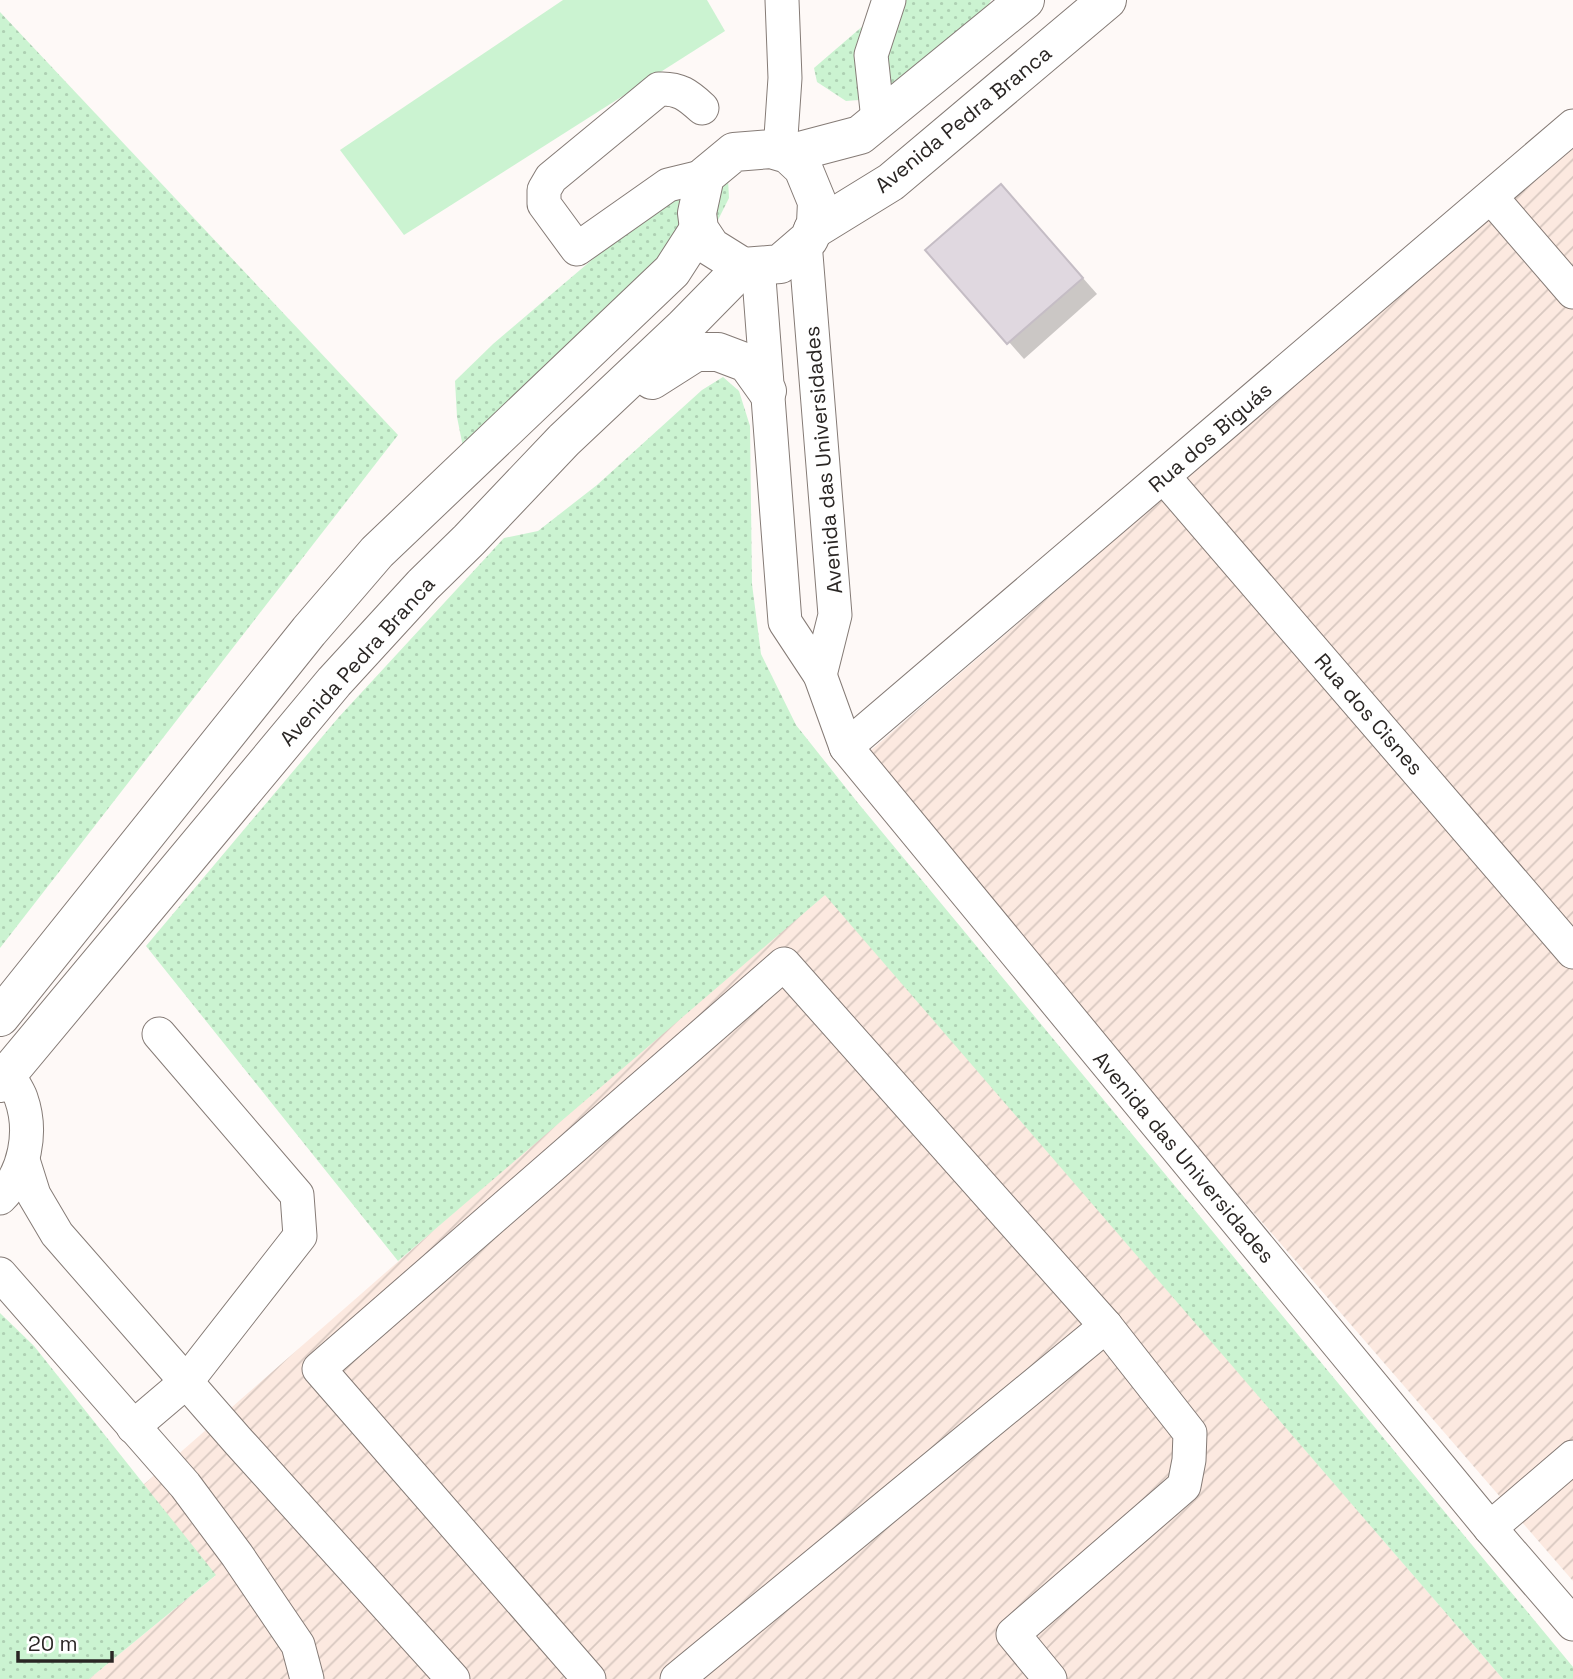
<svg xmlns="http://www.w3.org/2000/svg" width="1573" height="1679" font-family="'Space Grotesk',sans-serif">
  <defs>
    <pattern id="industrial-furrows" width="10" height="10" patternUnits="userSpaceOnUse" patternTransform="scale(1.75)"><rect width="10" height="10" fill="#fce9e0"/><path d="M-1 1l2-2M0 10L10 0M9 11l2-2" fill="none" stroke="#d8c8c0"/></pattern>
    <pattern id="grass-dots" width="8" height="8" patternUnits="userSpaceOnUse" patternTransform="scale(1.75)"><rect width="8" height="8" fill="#cbf3d1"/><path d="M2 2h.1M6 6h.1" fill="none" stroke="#aed0b3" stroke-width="1.8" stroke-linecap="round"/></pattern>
  </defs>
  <rect width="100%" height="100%" fill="#fef9f7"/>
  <g fill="url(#industrial-furrows)">
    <polygon points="1573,145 1573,1581 885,787 863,757"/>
    <polygon points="822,890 1503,1679 89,1679 215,1576 142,1486"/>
  </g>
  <g fill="url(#grass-dots)">
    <polygon points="893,0 991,0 983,15 871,99 846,101 817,82 814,68"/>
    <polygon points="0,12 398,435 0,948"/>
    <polygon points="714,156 727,160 729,198 717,222 463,447 457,417 455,381 493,344"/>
    <polygon points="723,377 739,391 750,426 752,584 761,654 796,725 858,803 1573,1667 1573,1679 1503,1679 825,895 398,1261 146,946 338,718 504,538 538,531 597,485 702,390"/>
    <polygon points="0,1313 34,1346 216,1575 89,1679 0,1679"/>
  </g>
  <polygon fill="#cbf3d1" points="563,0 707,0 725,31 404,235 340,150"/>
  <polygon fill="#0003" points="1016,202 1097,294 1024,359 928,250"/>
  <polygon fill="#e0d8e0" stroke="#c5bdc5" stroke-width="2" points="1001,184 1083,278 1007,344 925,250"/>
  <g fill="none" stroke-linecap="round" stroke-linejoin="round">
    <g stroke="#857b76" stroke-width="35">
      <g id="minor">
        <path d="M702 108C688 95 679 88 659 89L551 178 544 190V204L577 249 668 185 705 176"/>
        <polyline points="878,120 871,55 889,0"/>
        <polyline points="780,151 785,78 782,0"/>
        <polyline points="1491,197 1573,292"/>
        <polyline points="805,242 835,615 820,675"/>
        <polyline points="758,265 785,622 820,675 846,747 1490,1528 1573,1624"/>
        <polyline points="1164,477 1573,952"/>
        <polyline points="846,747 1573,126"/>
        <polyline points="23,1160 34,1195 57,1234 238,1441 453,1679"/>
        <path d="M0 1198C25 1173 33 1132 21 1098 18 1090 12 1082 8 1074"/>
        <polyline points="0,1274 185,1485 237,1555 298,1645 307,1679"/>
        <polyline points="133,1427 186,1382 300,1236 297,1195 159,1034"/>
        <polyline points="1490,1528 1573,1457"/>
        <polyline points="589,1679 319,1369 784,964 1106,1326 1190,1433 1189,1460 1184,1486 1013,1634 1050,1679"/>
        <polyline points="677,1679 1106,1326"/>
      </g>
    </g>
    <g stroke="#857b76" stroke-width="40">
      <g id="major">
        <polygon points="771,149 788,154 803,168 817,202 816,223 809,239 780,264 743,267 711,247 699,229 697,213 705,176 734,152"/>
        <polyline points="788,154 860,135 1025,0"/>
        <polyline points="813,230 891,182 1107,0"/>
        <polyline points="652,380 696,352 718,352 747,363 767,391"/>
        <polyline points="0,1017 309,631 377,552 672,271 699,229"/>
        <polyline points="0,1083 334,682 423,585 469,540 564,440 684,327 743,267"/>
      </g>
    </g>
    <use href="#minor" stroke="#fff" stroke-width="33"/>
    <use href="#major" stroke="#fff" stroke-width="38"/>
  </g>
  <g text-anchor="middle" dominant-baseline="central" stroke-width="7" stroke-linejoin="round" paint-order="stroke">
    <g font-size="21" fill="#2a2624" stroke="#fff">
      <text transform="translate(963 119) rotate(-39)">Avenida Pedra Branca</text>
      <text transform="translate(1210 437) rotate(-41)">Rua dos Biguás</text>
      <text transform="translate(823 460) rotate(-95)">Avenida das Universidades</text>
      <text transform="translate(357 661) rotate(-48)">Avenida Pedra Branca</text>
      <text transform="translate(1369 714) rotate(49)">Rua dos Cisnes</text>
      <text transform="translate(1184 1157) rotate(50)">Avenida das Universidades</text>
    </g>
  </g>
  <path d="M18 1651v10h94v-10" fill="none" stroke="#2a2624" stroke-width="3.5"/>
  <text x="28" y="1651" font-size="21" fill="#2a2624" stroke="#ffffff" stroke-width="5" paint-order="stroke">20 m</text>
</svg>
